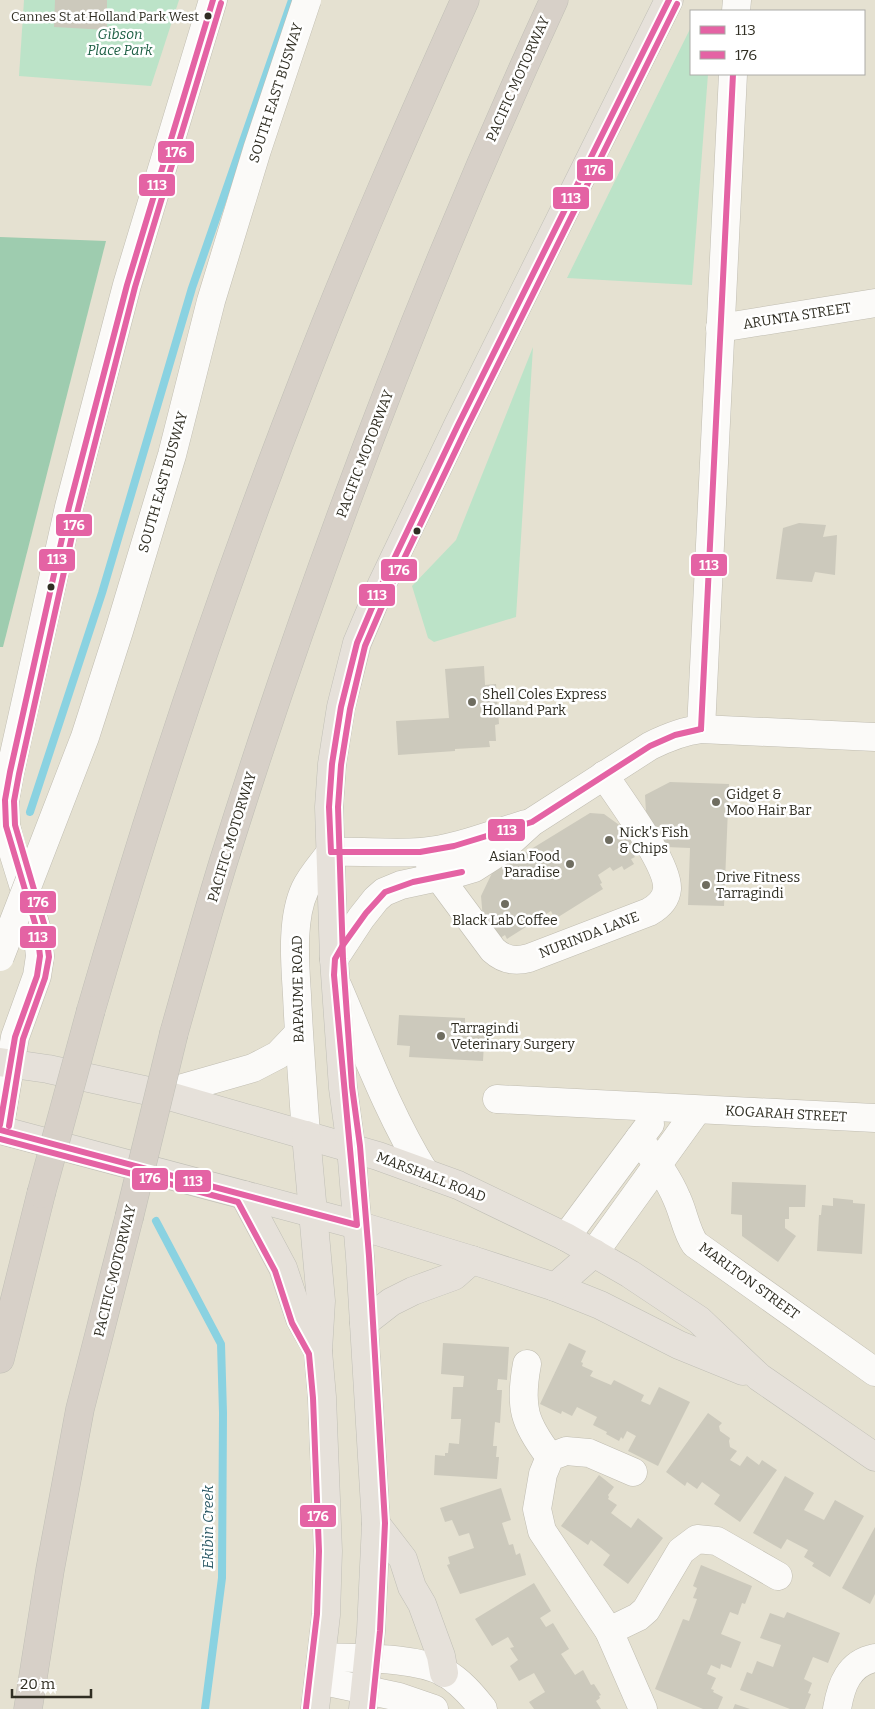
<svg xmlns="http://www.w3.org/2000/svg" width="875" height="1709" font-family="Bitter,serif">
  <rect width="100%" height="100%" fill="#e5e1d1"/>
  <g fill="#bce3c8">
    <polygon points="24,0 179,0 151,86 19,76"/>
    <polygon points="691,27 691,74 708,74 692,285 567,278"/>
    <polygon points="533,347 516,617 434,642 428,638 412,586 456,540"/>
  </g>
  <polygon fill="#9eccaf" points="0,237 106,241 3,647 0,647"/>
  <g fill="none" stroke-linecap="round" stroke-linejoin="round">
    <g stroke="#8ad2e1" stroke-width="8">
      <polyline points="30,812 102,593 192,288 292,0"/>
      <polyline points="156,1221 221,1344 223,1413 222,1578 205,1709"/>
    </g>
  </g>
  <g fill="#ccc9bc">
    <polygon points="55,0 107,0 107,30 54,27"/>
    <polygon points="799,523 826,525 823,537 837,535 835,575 815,572 812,582 776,579 783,528"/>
    <polygon points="484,666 485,685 496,684 499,724 495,725 496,741 489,741 490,747 455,749 455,751 398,755 396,721 449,718 445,669"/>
    <polygon points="670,782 729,784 724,906 688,905 690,848 666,847 646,812 645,795"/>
    <polygon points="590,813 604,814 622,827 637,851 633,854 635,857 631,859 634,864 624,870 622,866 613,871 610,867 598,875 602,883 600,884 603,889 555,919 551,911 507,939 505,935 497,940 483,919 481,896 492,873"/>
    <polygon points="399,1015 465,1018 465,1025 485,1026 483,1061 409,1057 410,1046 397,1045"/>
    <polygon points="732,1182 806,1185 805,1207 789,1207 789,1219 785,1219 785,1228 796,1236 778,1262 742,1236 742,1215 731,1214"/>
    <polygon points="833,1198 853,1200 853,1203 865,1204 862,1254 817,1251 819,1215 821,1215 822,1205 833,1206"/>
    <polygon points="443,1343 509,1347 507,1380 498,1379 497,1390 502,1390 500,1423 495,1422 493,1446 497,1446 496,1457 499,1457 497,1479 434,1475 435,1455 445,1456 445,1453 448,1453 449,1443 459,1444 461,1419 451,1419 453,1387 463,1387 464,1376 441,1374"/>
    <polygon points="569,1343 586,1351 581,1362 583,1363 582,1366 593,1371 590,1376 611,1385 614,1380 644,1395 641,1401 650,1405 659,1387 690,1402 658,1466 628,1451 636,1436 627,1431 623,1439 621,1437 619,1441 606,1434 607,1432 593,1425 597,1417 577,1407 572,1416 562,1411 561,1414 540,1404"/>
    <polygon points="708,1413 722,1423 719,1426 720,1431 730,1438 729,1441 730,1447 737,1451 730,1460 740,1466 747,1456 759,1465 762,1460 777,1470 740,1522 714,1504 720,1495 702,1482 697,1489 687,1482 685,1486 666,1472"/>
    <polygon points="599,1475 614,1487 608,1495 609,1497 608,1499 617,1505 611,1513 631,1528 638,1518 663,1538 628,1584 603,1565 610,1555 591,1540 588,1545 561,1526"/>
    <polygon points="785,1476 814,1493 804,1510 824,1520 835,1500 864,1516 830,1577 812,1566 814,1563 804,1557 808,1550 787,1539 781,1549 753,1533"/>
    <polygon points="501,1488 511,1520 502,1523 509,1545 513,1544 516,1555 520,1553 526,1575 460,1594 447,1565 450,1564 448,1557 474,1548 469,1533 459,1536 452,1520 445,1522 440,1508"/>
    <polygon points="875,1527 875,1594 870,1604 842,1588"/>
    <polygon points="701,1565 752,1586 745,1604 742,1603 738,1615 730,1612 721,1634 741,1642 731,1668 721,1664 720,1669 711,1665 707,1674 716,1678 711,1689 714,1690 713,1692 723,1697 718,1709 703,1709 655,1689 683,1619 689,1621 697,1599 693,1598 697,1588 693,1586"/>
    <polygon points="534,1583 551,1611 540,1618 546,1627 553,1623 569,1649 561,1654 575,1675 583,1670 591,1685 594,1684 601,1695 599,1696 600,1698 596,1701 601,1709 534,1709 529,1702 545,1692 534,1673 519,1681 510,1666 518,1660 510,1648 514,1647 508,1637 492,1646 475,1619"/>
    <polygon points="787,1612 840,1633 828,1663 813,1657 804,1679 812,1683 808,1693 811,1694 805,1709 790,1709 740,1690 747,1672 752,1674 757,1661 773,1667 781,1645 760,1638 770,1613 784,1618"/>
    <polygon points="735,1704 750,1709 733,1709"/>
  </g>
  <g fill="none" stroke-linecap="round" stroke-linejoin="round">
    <g stroke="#c0bdb1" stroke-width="29">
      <g id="minor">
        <polyline points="736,11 737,0"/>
        <polyline points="720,328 875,303"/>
        <polyline points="701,729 733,74"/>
        <path d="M430 865 493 950C504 960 515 962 529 958L649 912C658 907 666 900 667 889 669 864 619 798 604 775"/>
        <path d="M334 959 361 918 376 899 384 892 401 885 457 873 474 868 499 852 532 822 650 746C666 738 683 731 701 729L875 737"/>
        <path d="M338 987C365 1050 389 1115 425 1173"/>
        <polyline points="162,1094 253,1068 278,1055 298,1034"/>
        <polyline points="497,1099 875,1118"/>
        <polyline points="0,1125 15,1037 37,976 40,956 37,930 10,842 6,826 5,800 10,772 69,507 127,285 213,0"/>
        <path d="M306 1135C303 1088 299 1042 297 995 295 963 291 919 305 889 311 876 322 864 331 852 361 851 391 854 421 852 457 849 492 834 526 824"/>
        <path d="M639 1139C653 1158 668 1177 677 1199 684 1214 686 1231 695 1244L875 1372"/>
        <polyline points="566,1237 650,1124"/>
        <polyline points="594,1253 697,1110"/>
        <path d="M527 1364C519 1407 524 1423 550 1457"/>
        <polyline points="633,1472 589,1453 566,1451 550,1457 543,1474 537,1509 542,1531 609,1631 643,1709"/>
        <polyline points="609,1631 638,1617 646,1610 681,1551 697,1539 717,1541 778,1576"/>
        <path d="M322 1657C358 1659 411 1656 444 1672 460 1681 472 1695 483 1709"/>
        <polyline points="319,1680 399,1697 434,1709"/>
        <path d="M837 1709C841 1685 849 1663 875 1658"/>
      </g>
    </g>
    <g stroke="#c0bfb6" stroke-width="29">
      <g id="major">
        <polyline points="0,1062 48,1069 162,1094 378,1156 458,1185 566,1237 630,1274 699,1320 759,1377 875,1457"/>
        <polyline points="0,1130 357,1225 472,1260 555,1287 600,1305 679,1345 743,1371"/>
        <polyline points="306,1135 321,1301 318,1351 322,1397 328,1551 326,1615 315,1709"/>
        <polyline points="244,1195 283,1268 300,1319 318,1351"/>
        <polyline points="555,1287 594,1253"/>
        <polyline points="364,1323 391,1302 413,1291 454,1276 472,1260"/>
        <polyline points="376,1524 403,1559 412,1587 422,1604 441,1656 444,1673"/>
        <polyline points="363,1709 371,1631 376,1524 360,1257 351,1147 343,1088 334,959 329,807 332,764 341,707 357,643 382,584 458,425 669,0"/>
      </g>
    </g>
    <g stroke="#c0bfb6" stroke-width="29">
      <g id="highway">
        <path d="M91 1010C152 799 222 589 302 384 352 254 408 127 465 0"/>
        <path d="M174 1033C190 976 206 919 223 863 315 569 425 280 554 0"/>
        <polyline points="0,1359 41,1194"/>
        <polyline points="28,1709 50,1570 80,1409 129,1218"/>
      </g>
    </g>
    <use href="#minor" stroke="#fbfaf8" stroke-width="28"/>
    <use href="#major" stroke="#e6e1da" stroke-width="28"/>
    <use href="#highway" stroke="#d7d0c8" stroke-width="28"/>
    <g stroke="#c0bdb1" stroke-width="29" stroke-linecap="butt">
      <polyline id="minor-bridge" points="0,957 85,737 119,631 172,455 211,301 257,150 307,0"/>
    </g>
    <g stroke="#c0bfb6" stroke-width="29" stroke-linecap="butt">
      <g id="highway-bridge">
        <polyline points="41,1194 91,1010"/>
        <polyline points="129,1218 174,1033"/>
      </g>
    </g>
    <use href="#minor-bridge" stroke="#fbfaf8" stroke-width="28"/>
    <use href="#highway-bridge" stroke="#d7d0c8" stroke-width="28"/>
    <g stroke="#fff" stroke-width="10">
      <g id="bus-1">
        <polyline points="669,0 458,425 382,584 357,643 341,707 332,764 329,807 331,852 420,852 454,846 532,822 650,746 675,735 701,729"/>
        <polyline points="701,729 733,74"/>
        <polyline points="0,1125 15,1037 37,976 40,956 37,930 6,826 5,800 10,772 69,507 127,285 213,0"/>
        <polyline points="0,1130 357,1225 334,975 335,959 343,945 366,913 385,892 413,882 462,872"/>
      </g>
    </g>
    <g stroke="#fff" stroke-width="10">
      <g id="bus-2">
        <polyline points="9,1126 23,1039 45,978 49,957 45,927 15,825 14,801 19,774 78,509 135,287 221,3"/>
        <polyline points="0,1139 238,1202 275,1271 292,1323 309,1354 313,1398 319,1551 317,1614 306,1708"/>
        <polyline points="372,1709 380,1631 385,1523 369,1256 360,1146 352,1087 343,959 338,807 341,765 350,709 365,646 390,588 466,429 677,4"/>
      </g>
    </g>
    <use href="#bus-1" stroke="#e463a4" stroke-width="6"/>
    <use href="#bus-2" stroke="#e463a4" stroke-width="6"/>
  </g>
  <g fill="#302e23" stroke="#fff" stroke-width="2">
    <circle cx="208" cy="16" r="4.5"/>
    <circle cx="417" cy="531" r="4.5"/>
    <circle cx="51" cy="587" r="4.5"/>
  </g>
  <g fill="#6f6d60" stroke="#fff" stroke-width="2">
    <circle cx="472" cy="702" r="5"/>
    <circle cx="716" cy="802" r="5"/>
    <circle cx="609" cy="840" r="5"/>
    <circle cx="570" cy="864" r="5"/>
    <circle cx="706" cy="885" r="5"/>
    <circle cx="505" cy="904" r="5"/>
    <circle cx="441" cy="1036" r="5"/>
  </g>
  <g text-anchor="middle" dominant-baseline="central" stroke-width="5" stroke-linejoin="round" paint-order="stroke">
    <g font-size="13" fill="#302e23" stroke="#fff" text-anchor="end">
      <text x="199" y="16">Cannes St at Holland Park West</text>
    </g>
    <g font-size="14" font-style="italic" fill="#1e6045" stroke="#fff">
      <text x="120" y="34">Gibson<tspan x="120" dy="16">Place Park</tspan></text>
    </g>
    <g font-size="14" fill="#302e23" stroke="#fff">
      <text transform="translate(518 79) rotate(-66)">PACIFIC MOTORWAY</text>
      <text transform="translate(276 93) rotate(-72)">SOUTH EAST BUSWAY</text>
      <text transform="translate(797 316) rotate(-9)">ARUNTA STREET</text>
      <text transform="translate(365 454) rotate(-69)">PACIFIC MOTORWAY</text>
      <text transform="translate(163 482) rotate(-74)">SOUTH EAST BUSWAY</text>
      <text transform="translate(232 837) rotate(-73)">PACIFIC MOTORWAY</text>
      <text transform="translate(589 935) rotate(-21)">NURINDA LANE</text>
      <text transform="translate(298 989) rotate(-91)">BAPAUME ROAD</text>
      <text transform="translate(786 1114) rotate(3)">KOGARAH STREET</text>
      <text transform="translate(431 1177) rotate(21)">MARSHALL ROAD</text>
      <text transform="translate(115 1271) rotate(-76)">PACIFIC MOTORWAY</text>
      <text transform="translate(749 1281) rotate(36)">MARLTON STREET</text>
    </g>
    <g font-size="14" fill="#302e23" stroke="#fff" text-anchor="start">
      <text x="482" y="694">Shell Coles Express<tspan x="482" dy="16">Holland Park</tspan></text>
      <text x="726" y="794">Gidget &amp;<tspan x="726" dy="16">Moo Hair Bar</tspan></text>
      <text x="619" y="832">Nick's Fish<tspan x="619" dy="16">&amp; Chips</tspan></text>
      <text x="560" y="856" text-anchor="end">Asian Food<tspan x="560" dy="16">Paradise</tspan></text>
      <text x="716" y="877">Drive Fitness<tspan x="716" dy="16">Tarragindi</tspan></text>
      <text x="505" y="920" text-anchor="middle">Black Lab Coffee</text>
      <text x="451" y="1028">Tarragindi<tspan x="451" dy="16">Veterinary Surgery</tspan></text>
    </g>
    <g font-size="15" font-style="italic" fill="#2c5a66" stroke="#fff">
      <text transform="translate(208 1527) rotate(-90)">Ekibin Creek</text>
    </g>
  </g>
  <g stroke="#fff" stroke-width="2">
    <rect x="157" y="140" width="38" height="24" rx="5" fill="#e463a4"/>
    <rect x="576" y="158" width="38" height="24" rx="5" fill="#e463a4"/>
    <rect x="138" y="173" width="38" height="24" rx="5" fill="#e463a4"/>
    <rect x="552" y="186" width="38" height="24" rx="5" fill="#e463a4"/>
    <rect x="55" y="513" width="38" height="24" rx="5" fill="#e463a4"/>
    <rect x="38" y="548" width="38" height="24" rx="5" fill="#e463a4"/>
    <rect x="690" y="553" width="38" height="24" rx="5" fill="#e463a4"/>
    <rect x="380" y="558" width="38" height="24" rx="5" fill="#e463a4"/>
    <rect x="358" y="583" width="38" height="24" rx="5" fill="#e463a4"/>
    <rect x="487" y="818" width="39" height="24" rx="5" fill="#e463a4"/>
    <rect x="19" y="890" width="38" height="24" rx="5" fill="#e463a4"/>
    <rect x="19" y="925" width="38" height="24" rx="5" fill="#e463a4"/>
    <rect x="131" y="1167" width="38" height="24" rx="5" fill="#e463a4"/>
    <rect x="174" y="1169" width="38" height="24" rx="5" fill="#e463a4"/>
    <rect x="299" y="1504" width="38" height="24" rx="5" fill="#e463a4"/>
  </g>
  <g font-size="14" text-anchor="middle" font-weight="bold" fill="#fff">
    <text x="176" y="157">176</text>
    <text x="595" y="175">176</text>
    <text x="157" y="190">113</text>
    <text x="571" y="203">113</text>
    <text x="74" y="530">176</text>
    <text x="57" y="564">113</text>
    <text x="709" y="570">113</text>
    <text x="399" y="575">176</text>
    <text x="377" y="600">113</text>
    <text x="507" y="835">113</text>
    <text x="38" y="907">176</text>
    <text x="38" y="942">113</text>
    <text x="150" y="1183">176</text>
    <text x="193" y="1186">113</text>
    <text x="318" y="1521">176</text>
  </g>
  <rect x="690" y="10" width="175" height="65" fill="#ffffff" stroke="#acaba7"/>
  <rect x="700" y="26" width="25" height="8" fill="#e463a4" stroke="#acaba7"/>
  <text x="735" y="35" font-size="15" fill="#302e23">113</text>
  <rect x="700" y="51" width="25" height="8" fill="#e463a4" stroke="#acaba7"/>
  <text x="735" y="60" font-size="15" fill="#302e23">176</text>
  <path d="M12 1689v8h79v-8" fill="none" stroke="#302e23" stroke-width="2.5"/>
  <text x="20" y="1689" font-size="15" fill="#302e23" stroke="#ffffff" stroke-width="4" paint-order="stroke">20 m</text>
</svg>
